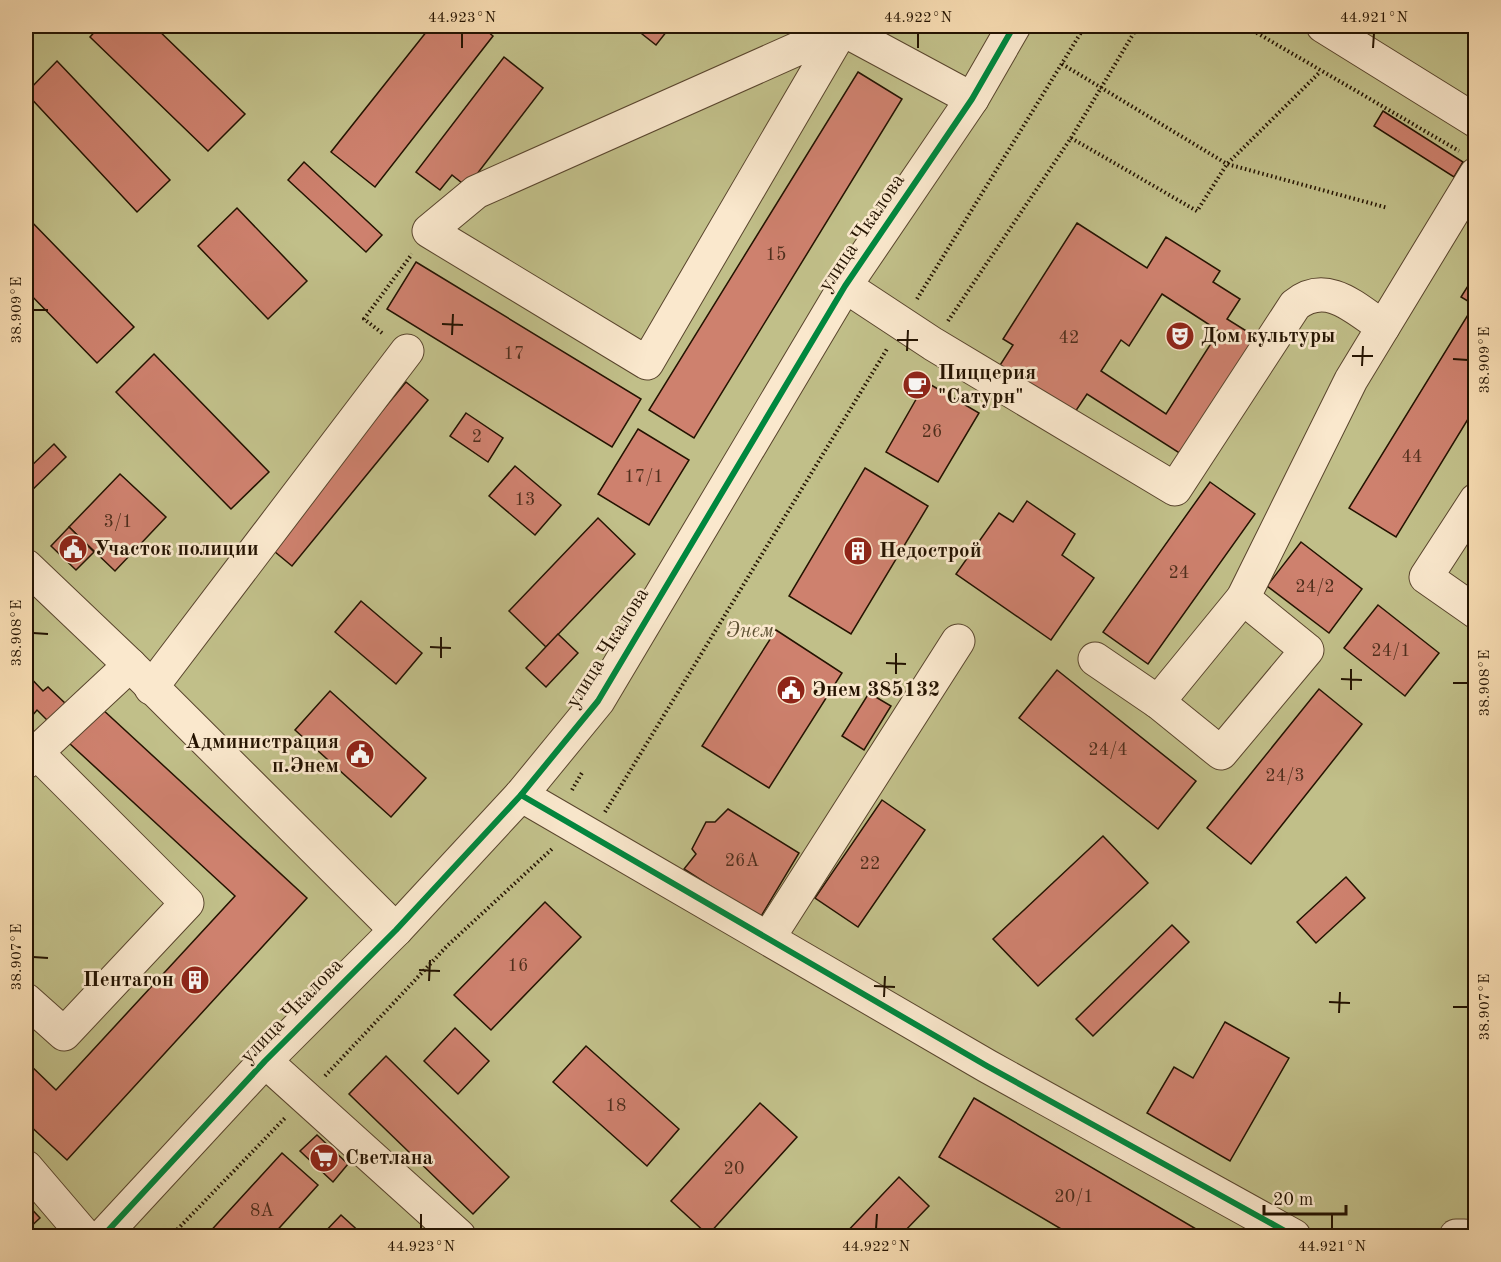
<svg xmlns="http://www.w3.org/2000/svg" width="1501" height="1262" font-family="'Old Standard TT',serif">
  <rect width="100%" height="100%" fill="#f7dcb2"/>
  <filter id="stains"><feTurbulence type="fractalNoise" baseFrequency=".00333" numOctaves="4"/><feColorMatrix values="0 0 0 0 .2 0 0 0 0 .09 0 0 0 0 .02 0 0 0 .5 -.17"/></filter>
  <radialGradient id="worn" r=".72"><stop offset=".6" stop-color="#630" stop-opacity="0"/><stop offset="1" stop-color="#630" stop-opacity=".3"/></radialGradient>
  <rect fill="#c1bf89" stroke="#726945" stroke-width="1.5" x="26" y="26" width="1449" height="1210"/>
  <g fill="#ce816e" stroke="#241301" stroke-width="1.5" fill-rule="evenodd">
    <polygon points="100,26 154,26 245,114 208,151 90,37"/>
    <polygon points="431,26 481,26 493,36 375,187 331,152"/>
    <polygon points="632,26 671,26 656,45"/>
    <polygon points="504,57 543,88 467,187 452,175 440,190 416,172"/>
    <polygon points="57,61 170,180 137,212 26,93"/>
    <polygon points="858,72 902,99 694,438 649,410"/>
    <polygon points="1383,111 1463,162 1454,177 1374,126"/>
    <polygon points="304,162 382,235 366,252 288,180"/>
    <polygon points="237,208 307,281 268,319 198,246"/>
    <polygon points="26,216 134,327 97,363 26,290"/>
    <path d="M1077 223 1147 268 1166 237 1220 271 1213 282 1240 299 1227 319 1256 337 1181 454 1087 394 1069 421 995 373 1013 345 1003 339ZM1162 294 1219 331 1166 414 1101 371 1121 340 1129 346Z"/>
    <polygon points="416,262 641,399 612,447 387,309"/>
    <polygon points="1476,273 1476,306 1461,297"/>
    <polygon points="1474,305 1476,406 1396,537 1349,508"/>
    <polygon points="154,354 269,472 231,509 116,392"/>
    <polygon points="406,382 428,400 292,566 269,547"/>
    <polygon points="926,382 979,413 938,482 886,452"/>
    <polygon points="466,413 503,438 488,462 450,436"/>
    <polygon points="638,429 689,460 649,525 598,494"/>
    <polygon points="54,444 66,457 26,496 26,471"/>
    <polygon points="515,466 561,505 535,535 489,496"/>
    <polygon points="865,468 928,506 851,634 789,596"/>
    <polygon points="120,474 166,517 115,571 69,527"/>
    <polygon points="1210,482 1255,514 1148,664 1103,632"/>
    <polygon points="1027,501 1075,534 1062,555 1094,578 1051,640 956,574 999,513 1013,522"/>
    <polygon points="598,518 635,554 546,647 509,611"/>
    <polygon points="69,527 94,552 76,570 51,546"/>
    <polygon points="1301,542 1362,589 1329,633 1267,586"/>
    <polygon points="361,601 422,653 396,684 335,632"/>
    <polygon points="1378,605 1439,653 1405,696 1344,648"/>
    <polygon points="776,630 842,673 769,788 702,746"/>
    <polygon points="558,634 578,653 546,687 526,668"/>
    <polygon points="1057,670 1196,781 1158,829 1019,718"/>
    <polygon points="26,673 43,691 48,687 66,704 49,722 37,710 26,723"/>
    <polygon points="1319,689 1362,724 1251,864 1207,828"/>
    <polygon points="330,691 426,778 391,817 295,730"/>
    <polygon points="869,693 891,706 864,750 842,736"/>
    <polygon points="101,708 307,898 67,1160 26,1122 26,1061 56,1090 235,896 69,743"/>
    <polygon points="882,800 925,830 858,927 815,898"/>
    <polygon points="728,809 799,853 760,918 684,869 696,854 692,849 706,822 715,822"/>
    <polygon points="1103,836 1148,883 1038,986 993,939"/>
    <polygon points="1346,877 1365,898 1316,943 1297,922"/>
    <polygon points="545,902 581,937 491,1030 454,995"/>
    <polygon points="1172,925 1189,942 1093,1036 1076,1019"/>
    <polygon points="1225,1022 1289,1058 1230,1161 1147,1113 1174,1067 1193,1078"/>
    <polygon points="455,1028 489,1061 458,1094 424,1061"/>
    <polygon points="586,1046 679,1129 647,1166 553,1082"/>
    <polygon points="386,1056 509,1177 473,1214 349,1094"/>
    <polygon points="974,1098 1208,1236 1073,1236 939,1157"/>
    <polygon points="760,1103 797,1137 708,1235 671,1201"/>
    <polygon points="317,1135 348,1164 333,1182 300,1151"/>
    <polygon points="282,1153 318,1185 272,1236 206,1236"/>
    <polygon points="899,1177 929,1206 900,1236 843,1236"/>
    <polygon points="26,1203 40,1218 26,1231"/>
    <polygon points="341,1215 364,1236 321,1236"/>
  </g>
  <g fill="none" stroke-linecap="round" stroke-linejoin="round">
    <g stroke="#59452d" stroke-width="35">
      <g id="minor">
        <polyline points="1323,26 1476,121"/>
        <polygon points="842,29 647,363 429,231 476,192"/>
        <polyline points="842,29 972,99"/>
        <path d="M845 286 933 344 1175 489 1295 305C1327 279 1356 309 1383 327"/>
        <polyline points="1476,500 1426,577 1476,612"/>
        <polyline points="26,566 130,665 396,930"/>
        <polyline points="1095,659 1158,702 1221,753 1307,650 1243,598"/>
        <polyline points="151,688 407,351"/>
        <polyline points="1158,702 1243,598 1351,380 1476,174"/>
        <polyline points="26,762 130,665"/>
        <polyline points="521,795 987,1066 1294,1236"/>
        <polyline points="769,937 958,641"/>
        <polyline points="26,1000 64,1034 187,903 36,752"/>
        <polyline points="265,1061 459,1236"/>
        <polyline points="26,1167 85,1236"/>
        <polyline points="103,1236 265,1061 396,930 521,795 598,701 845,286 972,99 1014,26"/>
        <polyline points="1456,1236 1464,1236"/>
      </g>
    </g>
    <g stroke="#241301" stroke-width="4" stroke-dasharray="1.5 3" stroke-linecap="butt">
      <polyline points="1245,26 1459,151"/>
      <polyline points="1062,64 1227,164 1388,208"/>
      <polyline points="1071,138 1197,211 1227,164 1320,72"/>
      <polyline points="917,299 1085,26"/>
      <polyline points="948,321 1071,138 1138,26"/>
      <polyline points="382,333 364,319 412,254"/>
      <polyline points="572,790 583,771"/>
      <polyline points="605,812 887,349"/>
      <polyline points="325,1076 447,946 553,848"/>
      <polyline points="171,1236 285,1118"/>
    </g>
    <use href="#minor" stroke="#fae8cd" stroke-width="33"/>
    <g stroke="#fae8cd" stroke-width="10">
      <g id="cycleway">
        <polyline points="521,795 987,1066 1294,1236"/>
        <polyline points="103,1236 265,1061 396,930 521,795 598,701 845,286 972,99 1014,26"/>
      </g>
    </g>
    <use href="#cycleway" stroke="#00873e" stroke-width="6"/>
  </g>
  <path fill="none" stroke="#241301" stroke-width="2" d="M462 48V33M918 48V33M1373 48 1374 33M33 310H48M442 324 463 325M452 335 453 314M897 340H918M907 351 908 330M1352 356H1373M1453 359 1468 360M1362 366 1363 346M33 633 48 634M430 647 451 648M441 658V637M886 663 906 664M896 674V653M1341 679 1362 680M1453 683H1468M1351 690V669M33 957 48 958M419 970 440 971M429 981 430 960M874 986 895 987M884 997 885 976M1329 1002 1350 1003M1453 1007H1468M1339 1013 1340 992M421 1229V1214M876 1229 877 1214M1332 1229V1214"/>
  <defs>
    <g id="theatre-disc" transform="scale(1.5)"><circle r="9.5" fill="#8f2418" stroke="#fae8cd"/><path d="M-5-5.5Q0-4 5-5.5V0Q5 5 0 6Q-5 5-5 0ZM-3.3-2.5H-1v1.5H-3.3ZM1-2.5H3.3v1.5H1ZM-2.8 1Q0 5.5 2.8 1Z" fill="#fff"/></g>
    <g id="cafe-disc" transform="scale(1.5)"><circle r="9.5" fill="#8f2418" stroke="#fae8cd"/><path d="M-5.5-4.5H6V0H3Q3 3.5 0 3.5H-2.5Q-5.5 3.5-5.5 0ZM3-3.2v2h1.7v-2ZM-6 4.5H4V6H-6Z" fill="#fff"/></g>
    <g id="civic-disc" transform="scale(1.5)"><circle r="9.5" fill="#8f2418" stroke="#fae8cd"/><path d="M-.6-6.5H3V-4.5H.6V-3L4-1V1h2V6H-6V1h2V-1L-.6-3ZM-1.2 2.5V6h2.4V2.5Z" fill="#fff"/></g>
    <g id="building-disc" transform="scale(1.5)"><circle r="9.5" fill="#8f2418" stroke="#fae8cd"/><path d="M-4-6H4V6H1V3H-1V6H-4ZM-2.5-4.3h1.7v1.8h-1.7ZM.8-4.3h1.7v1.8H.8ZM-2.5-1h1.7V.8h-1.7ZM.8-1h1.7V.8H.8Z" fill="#fff"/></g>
    <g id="supermarket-disc" transform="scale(1.5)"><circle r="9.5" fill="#8f2418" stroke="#fae8cd"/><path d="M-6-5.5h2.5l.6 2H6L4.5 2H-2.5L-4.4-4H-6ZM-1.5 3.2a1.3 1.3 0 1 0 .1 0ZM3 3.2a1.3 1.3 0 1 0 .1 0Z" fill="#fff"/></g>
  </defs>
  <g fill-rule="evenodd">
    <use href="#theatre-disc" x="1180" y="336"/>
    <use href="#cafe-disc" x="917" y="385"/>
    <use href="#civic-disc" x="73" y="549"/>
    <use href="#building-disc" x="858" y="551"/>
    <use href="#civic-disc" x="791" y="690"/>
    <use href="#civic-disc" x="360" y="754"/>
    <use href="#building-disc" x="195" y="980"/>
    <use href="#supermarket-disc" x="324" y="1158"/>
  </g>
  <g text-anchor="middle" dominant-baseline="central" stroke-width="5" stroke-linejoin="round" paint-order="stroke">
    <g font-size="18" fill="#4e2e1c">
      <text x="776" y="255">15</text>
      <text x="1069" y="338">42</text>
      <text x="514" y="354">17</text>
      <text x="932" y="432">26</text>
      <text x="477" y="437">2</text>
      <text x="1412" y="457">44</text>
      <text x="644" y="477">17/1</text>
      <text x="525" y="500">13</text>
      <text x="118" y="522">3/1</text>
      <text x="1179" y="573">24</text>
      <text x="1315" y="587">24/2</text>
      <text x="1391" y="651">24/1</text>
      <text x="1108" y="750">24/4</text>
      <text x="1285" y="776">24/3</text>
      <text x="742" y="861">26А</text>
      <text x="870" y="864">22</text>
      <text x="518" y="966">16</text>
      <text x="616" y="1106">18</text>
      <text x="734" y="1169">20</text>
      <text x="1074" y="1197">20/1</text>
      <text x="262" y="1211">8А</text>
    </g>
    <g font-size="21" fill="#241301" stroke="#fae8cd">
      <text transform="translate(862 233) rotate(-56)">улица Чкалова</text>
      <text transform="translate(608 648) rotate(-58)">улица Чкалова</text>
      <text transform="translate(292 1011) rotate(-46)">улица Чкалова</text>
    </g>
    <g font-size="21" font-weight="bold" fill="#241301" stroke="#fae8cd" text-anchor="start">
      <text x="1201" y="336">Дом культуры</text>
      <text x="938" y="373">Пиццерия<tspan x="938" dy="24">"Сатурн"</tspan></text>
      <text x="94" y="549">Участок полиции</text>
      <text x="879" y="551">Недострой</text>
      <text x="812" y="690">Энем 385132</text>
      <text x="339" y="742" text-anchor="end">Администрация<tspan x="339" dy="24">п.Энем</tspan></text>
      <text x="174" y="980" text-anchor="end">Пентагон</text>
      <text x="345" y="1158">Светлана</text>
    </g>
    <g font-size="21" font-style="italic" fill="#5b4f31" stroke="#fae8cd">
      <text x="750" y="631">Энем</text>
    </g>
  </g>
  <rect width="1501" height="1262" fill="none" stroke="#f7dcb2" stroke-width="66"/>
  <path d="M1264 1205v9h82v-9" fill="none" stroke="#241301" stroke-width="3"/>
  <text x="1273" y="1205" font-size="18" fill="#241301" stroke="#fae8cd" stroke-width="4.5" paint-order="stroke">20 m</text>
  <rect x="33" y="33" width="1435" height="1196" fill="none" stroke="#241301" stroke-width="2"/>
  <g font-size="15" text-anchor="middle" fill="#241301">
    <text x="462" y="22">44.923°N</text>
    <text x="918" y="22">44.922°N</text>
    <text x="1374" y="22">44.921°N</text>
    <text transform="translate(16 310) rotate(-90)" y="5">38.909°E</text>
    <text transform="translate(1484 360) rotate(-90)" y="5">38.909°E</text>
    <text transform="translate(16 633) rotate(-90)" y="5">38.908°E</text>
    <text transform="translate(1484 683) rotate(-90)" y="5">38.908°E</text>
    <text transform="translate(16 957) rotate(-90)" y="5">38.907°E</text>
    <text transform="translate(1484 1007) rotate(-90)" y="5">38.907°E</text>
    <text x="421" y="1251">44.923°N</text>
    <text x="876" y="1251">44.922°N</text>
    <text x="1332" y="1251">44.921°N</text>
  </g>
  <rect width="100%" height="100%" filter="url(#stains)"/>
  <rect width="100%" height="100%" fill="url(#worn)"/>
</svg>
